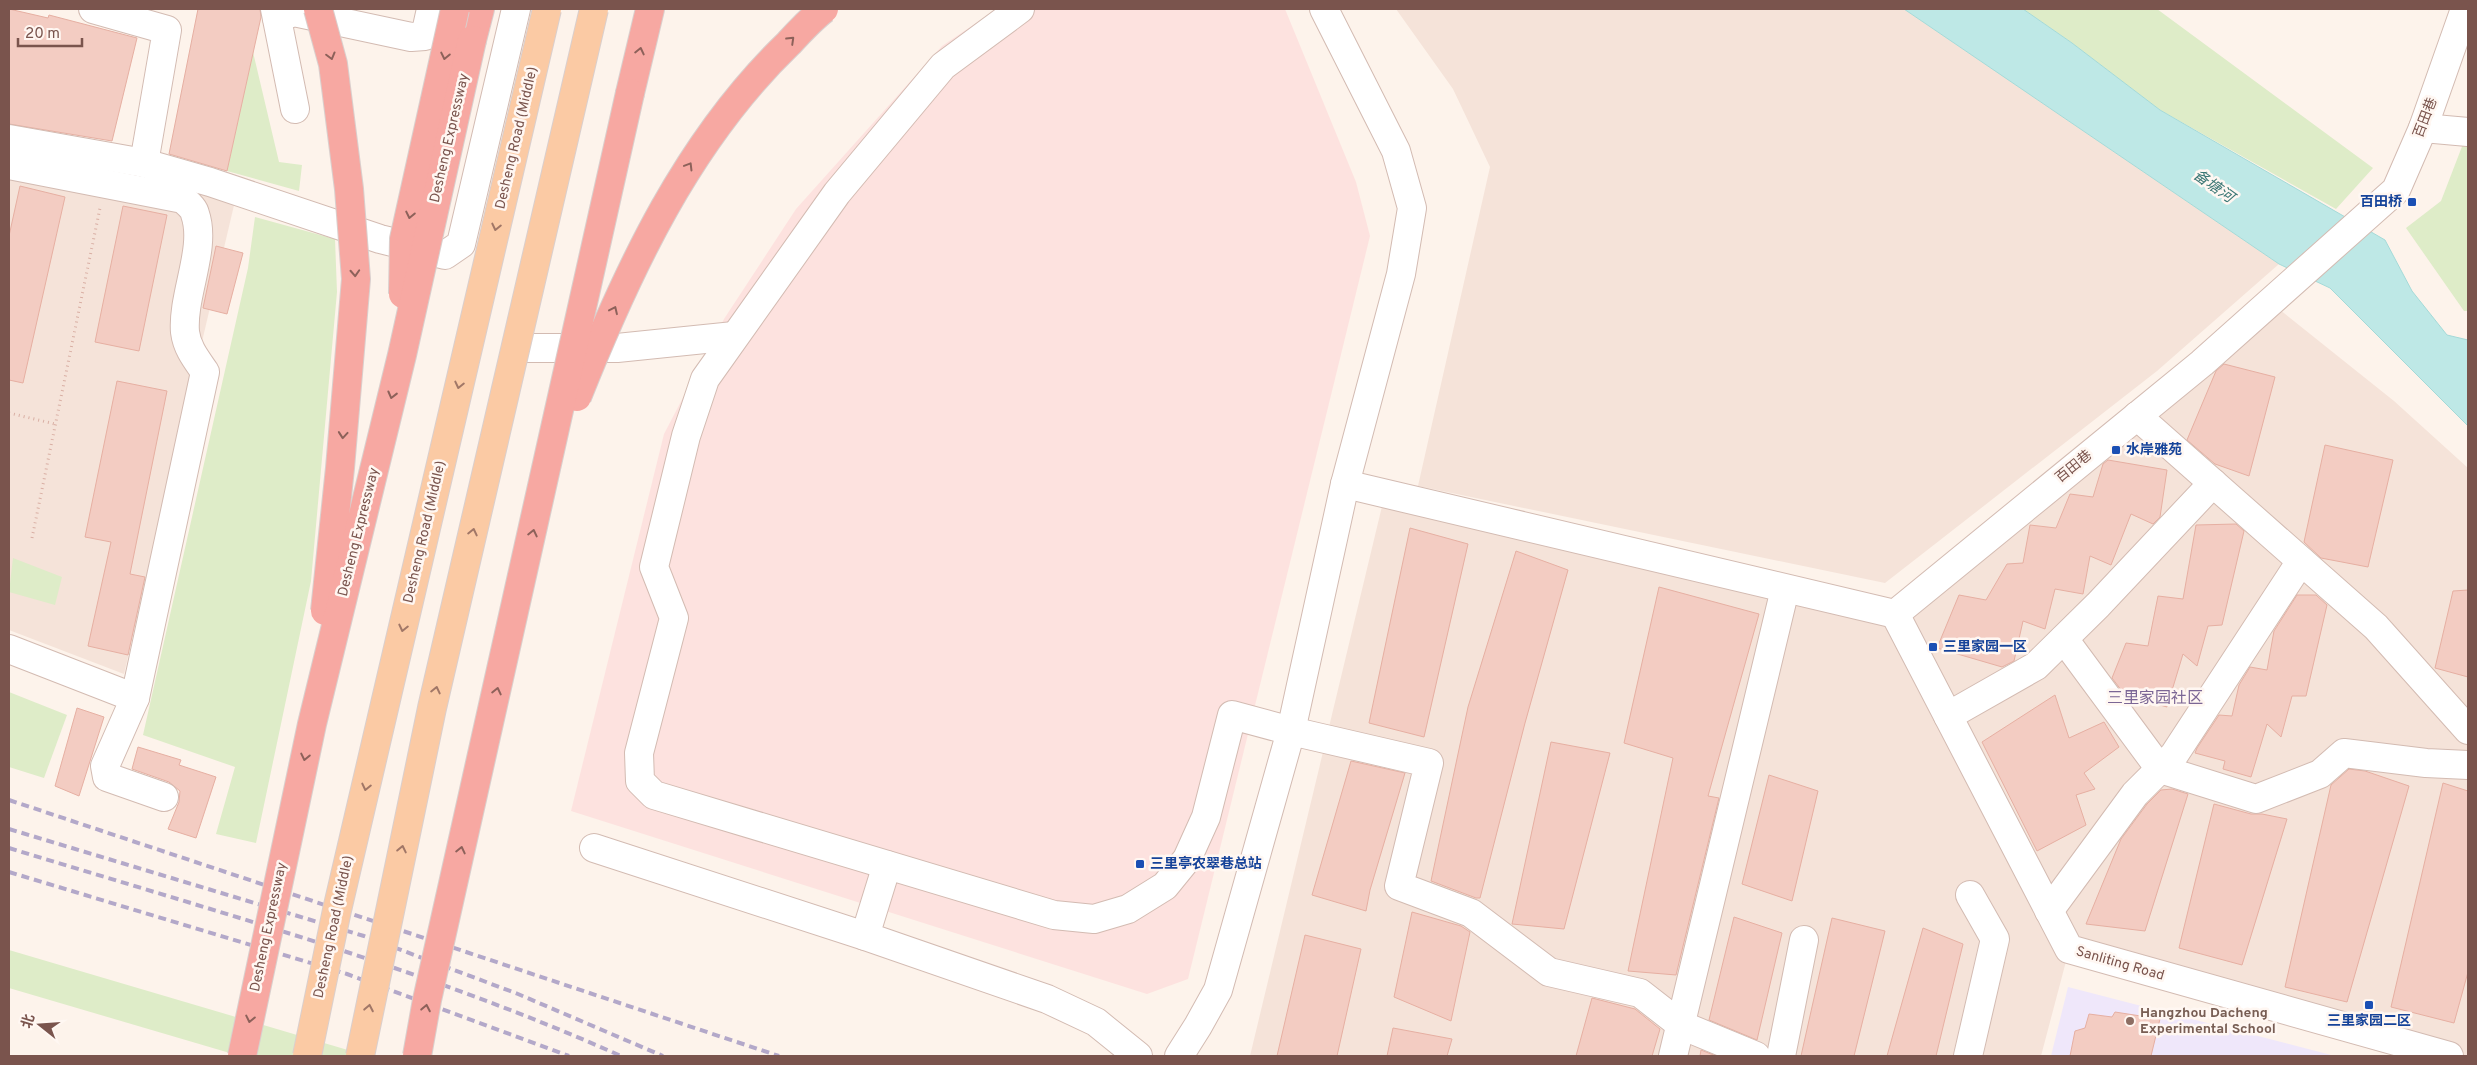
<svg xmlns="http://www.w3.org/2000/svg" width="2477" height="1065" font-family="Overpass,'Noto Sans SC',sans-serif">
  <rect width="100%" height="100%" fill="#fdf3eb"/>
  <g fill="#f5e3d9">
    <polygon points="1396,9 1904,9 2279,264 2157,371 1885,583 1418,486 1490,167 1453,89"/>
    <polygon points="9,150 157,178 235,201 124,674 9,630"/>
    <polygon points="2270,302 2394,401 2468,468 2468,1056 2449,1056 2069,950 2041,1056 1250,1056 1384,498 1895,614"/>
  </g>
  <polygon fill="#fde2df" points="997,9 1285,9 1356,182 1370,236 1188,979 1147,994 571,811 664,434 724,319 796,209 942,46"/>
  <polygon fill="#efe7fa" points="2068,987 2335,1056 2051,1056"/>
  <g fill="#deecc8">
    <polygon points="2023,9 2157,9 2373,168 2336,209 2160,110 2072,43"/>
    <polygon points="253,52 279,162 302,165 299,191 227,171"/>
    <polygon points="2468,131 2468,311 2464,311 2406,228 2441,201"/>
    <polygon points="255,217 335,239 337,292 311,581 256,843 216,834 235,767 143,735 248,268"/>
    <polygon points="13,558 62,577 55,605 9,592"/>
    <polygon points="9,692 67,715 44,778 9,767"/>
    <polygon points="9,950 368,1056 240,1056 9,988"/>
  </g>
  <polygon fill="#bee8e6" stroke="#a4dad8" points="1904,9 2023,9 2072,43 2160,110 2385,240 2412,291 2447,335 2468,340 2468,426 2330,288 2279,264"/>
  <g fill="#f3ccc2" stroke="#e6afa2">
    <polygon points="9,9 48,18 49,15 137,38 112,141 9,124"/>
    <polygon points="198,9 260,9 261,17 227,171 169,154"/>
    <polygon points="20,186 65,197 23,383 9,380 9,236"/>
    <polygon points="123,206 167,215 139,351 95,342"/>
    <polygon points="216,246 243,253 227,314 203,308"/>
    <polygon points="2224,364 2275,377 2249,476 2215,464 2187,440 2216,371"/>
    <polygon points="117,381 167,391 130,574 145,577 128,655 88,646 111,542 85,537"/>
    <polygon points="2325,445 2393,460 2368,567 2321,558 2304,542"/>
    <polygon points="2108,460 2167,470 2160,517 2153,524 2131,514 2111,565 2090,556 2083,594 2055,589 2045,629 2023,621 2014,661 2002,667 1937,648 1959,595 1986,600 2007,564 2023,563 2030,525 2056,528 2070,494 2093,497 2103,464"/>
    <polygon points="2236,524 2244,531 2222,625 2208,626 2197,666 2183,654 2167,707 2125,695 2112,678 2126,643 2148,646 2158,596 2183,599 2196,525"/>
    <polygon points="1410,528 1468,544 1424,737 1369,723"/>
    <polygon points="1516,551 1568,570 1525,723 1480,898 1476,898 1431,881 1468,707"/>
    <polygon points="1659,587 1759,614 1708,796 1719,798 1676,975 1628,971 1673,758 1624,743"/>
    <polygon points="2468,590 2468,677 2435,668 2453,591"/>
    <polygon points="2297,595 2316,595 2327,605 2306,696 2292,696 2281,737 2267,724 2251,777 2223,769 2225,761 2195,753 2197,748 2219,715 2232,716 2239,685 2250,667 2267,670 2274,631"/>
    <polygon points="2055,695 2069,738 2104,722 2119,747 2084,773 2095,789 2076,795 2086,825 2037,851 1982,742"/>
    <polygon points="77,708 104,717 79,796 55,786"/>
    <polygon points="1551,742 1610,753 1564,929 1512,924"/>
    <polygon points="138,747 181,760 179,765 216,777 196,838 168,829 179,802 180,791 169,782 132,769"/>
    <polygon points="1351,761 1405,773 1370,890 1366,911 1312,895"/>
    <polygon points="2349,769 2365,771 2409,786 2347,1002 2285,987 2331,785"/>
    <polygon points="1769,775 1818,791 1792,901 1742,884"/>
    <polygon points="2443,783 2468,791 2468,972 2454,1023 2391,1007"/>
    <polygon points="2172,789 2188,794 2145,931 2086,924 2121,839 2147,804 2161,790"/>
    <polygon points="2214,804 2251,814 2262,814 2287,819 2242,965 2179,948"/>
    <polygon points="1412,912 1461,926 1470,932 1451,1021 1394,997"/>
    <polygon points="1734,917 1782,933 1757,1040 1709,1020"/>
    <polygon points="1832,918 1885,931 1854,1056 1801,1056"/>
    <polygon points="1923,928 1963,944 1936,1056 1887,1056"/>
    <polygon points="1305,935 1361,949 1337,1056 1277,1056"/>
    <polygon points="1592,998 1635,1009 1660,1029 1652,1056 1576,1056"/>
    <polygon points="2115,1012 2160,1019 2151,1056 2070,1056 2075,1031 2085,1028 2089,1014 2112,1017"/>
    <polygon points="1393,1028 1452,1039 1447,1056 1387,1056"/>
    <polygon points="1701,1050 1716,1056 1700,1056"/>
  </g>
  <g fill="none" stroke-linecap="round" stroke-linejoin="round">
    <g stroke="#d3bbb2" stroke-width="30">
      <g id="minor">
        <polyline points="93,9 167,30 144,163"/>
        <polyline points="275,9 295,109"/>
        <polyline points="1020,9 943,66 837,193 705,379 686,436 654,567 674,618 639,753 640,781 654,795 1054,915 1094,919 1128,909 1165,886 1187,859 1206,817 1232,715 1291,731 1429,763 1399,886 1471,913 1549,972 1640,993 1681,1025 1756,1056"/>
        <polyline points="277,18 294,12 411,37 425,36 431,9"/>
        <polyline points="2423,128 2468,132"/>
        <polyline points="9,139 144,163 210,182 380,239 445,255 461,244 516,9"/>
        <path d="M9 165 183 199C187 203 194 208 195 214 207 248 182 295 185 332 187 348 196 359 205 372L135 698 105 766 107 777 164 797"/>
        <polyline points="516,348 617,348 734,336"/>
        <polyline points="2137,416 2376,627 2468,730"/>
        <polyline points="1345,484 1895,614"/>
        <polyline points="1895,614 2202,363 2396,190 2423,128 2465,9"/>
        <polyline points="1895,614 2069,949 2449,1056"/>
        <polyline points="2064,639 2160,769 2256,799 2320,774 2344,753 2426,763 2468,765"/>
        <polyline points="9,649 135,698"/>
        <polyline points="1948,716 2036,666 2098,605 2213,483"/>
        <polyline points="594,848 865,936 1047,999 1096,1022 1138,1056"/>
        <polyline points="2049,911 2135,794 2174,755 2301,561"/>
        <polyline points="865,936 887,865"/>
        <polyline points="1179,1056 1198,1026 1218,990 1291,731 1345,484 1401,274 1412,208 1396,151 1324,9"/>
        <polyline points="1673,1056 1785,589"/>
        <polyline points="1781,1056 1804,940"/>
        <polyline points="1968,1056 1995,939 1970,895"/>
      </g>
    </g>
    <g stroke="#dacfcd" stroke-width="30">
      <g id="highway">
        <polyline points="472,40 480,9"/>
        <polyline points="630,93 650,9"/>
      </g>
    </g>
    <g stroke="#d9afa4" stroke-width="3" stroke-dasharray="1 4" stroke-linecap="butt">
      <polyline points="9,413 55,424"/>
      <polyline points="32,538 100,208"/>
    </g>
    <use href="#minor" stroke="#fff" stroke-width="28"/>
    <use href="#highway" stroke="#f7a8a2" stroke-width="28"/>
    <g stroke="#b3a8c9" stroke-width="4" stroke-dasharray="8 5" stroke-linecap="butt">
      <polyline points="9,800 779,1056"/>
      <polyline points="9,829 364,936 518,994 663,1056"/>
      <path d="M9 848C214 911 424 968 621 1056"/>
      <polyline points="9,872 347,974 569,1056"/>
    </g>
    <g stroke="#dacfcd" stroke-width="30" stroke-linecap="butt">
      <g id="major-bridge">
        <polyline points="307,1056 337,910 547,9"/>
        <polyline points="360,1056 432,708 594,9"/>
      </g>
    </g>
    <g stroke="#dacfcd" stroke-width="30" stroke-linecap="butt">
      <g id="highway-bridge">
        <polyline points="318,9 333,64 349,189 356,279 340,468 325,611"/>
        <polyline points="403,294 404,239 455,9"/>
        <path d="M577 397C628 269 688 140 789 43 800 31 811 19 824 9"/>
        <polyline points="242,1056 312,724 402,355 472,40"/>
        <polyline points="417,1056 427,1000 630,93"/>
      </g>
    </g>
    <use href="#major-bridge" stroke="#fbcaa4" stroke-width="28"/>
    <use href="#highway-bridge" stroke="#f7a8a2" stroke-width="28"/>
  </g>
  <defs><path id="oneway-chevron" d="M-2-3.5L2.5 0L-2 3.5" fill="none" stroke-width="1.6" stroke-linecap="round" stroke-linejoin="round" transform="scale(1.25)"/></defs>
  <g stroke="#8d615a">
    <use href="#oneway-chevron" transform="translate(791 40) rotate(-44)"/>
    <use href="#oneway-chevron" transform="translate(640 51) rotate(-77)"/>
    <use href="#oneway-chevron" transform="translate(331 56) rotate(75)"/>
    <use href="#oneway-chevron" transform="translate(445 56) rotate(102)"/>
    <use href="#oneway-chevron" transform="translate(689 166) rotate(-59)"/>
    <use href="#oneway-chevron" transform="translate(410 215) rotate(102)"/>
    <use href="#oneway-chevron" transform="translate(355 273) rotate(87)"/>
    <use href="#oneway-chevron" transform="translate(614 310) rotate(-65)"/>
    <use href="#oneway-chevron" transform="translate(392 395) rotate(104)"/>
    <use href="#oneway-chevron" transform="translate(343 435) rotate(95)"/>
    <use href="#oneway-chevron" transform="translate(533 533) rotate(-77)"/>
    <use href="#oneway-chevron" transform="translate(497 691) rotate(-77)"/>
    <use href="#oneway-chevron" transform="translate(305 757) rotate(102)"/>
    <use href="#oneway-chevron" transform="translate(461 850) rotate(-77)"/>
    <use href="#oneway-chevron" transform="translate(426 1008) rotate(-79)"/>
    <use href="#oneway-chevron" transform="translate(250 1019) rotate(102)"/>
  </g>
  <g stroke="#a17767">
    <use href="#oneway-chevron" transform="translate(496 227) rotate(103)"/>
    <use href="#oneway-chevron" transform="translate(459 385) rotate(103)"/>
    <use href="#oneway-chevron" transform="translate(473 532) rotate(-77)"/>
    <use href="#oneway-chevron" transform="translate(403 628) rotate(103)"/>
    <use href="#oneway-chevron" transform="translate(436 690) rotate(-77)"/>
    <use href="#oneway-chevron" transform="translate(366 787) rotate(103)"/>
    <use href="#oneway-chevron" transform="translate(402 849) rotate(-78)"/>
    <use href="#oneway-chevron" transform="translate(369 1008) rotate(-79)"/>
  </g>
  <g fill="#1a4fb4" stroke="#fff7f2" stroke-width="2">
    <rect x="2407" y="197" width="10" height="10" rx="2.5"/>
    <rect x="2111" y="445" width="10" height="10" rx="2.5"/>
    <rect x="1928" y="642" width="10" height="10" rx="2.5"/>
    <rect x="1135" y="859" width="10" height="10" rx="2.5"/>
    <rect x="2364" y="1000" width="10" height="10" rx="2.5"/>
  </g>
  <circle fill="#8d6e63" stroke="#fff7f2" stroke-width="2" cx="2130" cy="1021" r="5"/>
  <g text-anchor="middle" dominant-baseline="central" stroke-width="5" stroke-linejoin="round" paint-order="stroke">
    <g font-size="14" fill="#7a544d" stroke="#fff7f2">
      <text transform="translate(2426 118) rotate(-69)">百田巷</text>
      <text transform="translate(450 138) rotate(-77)">Desheng Expressway</text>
      <text transform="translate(517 138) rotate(-77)">Desheng Road (Middle)</text>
      <text transform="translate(2074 467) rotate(-39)">百田巷</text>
      <text transform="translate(359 532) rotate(-76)">Desheng Expressway</text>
      <text transform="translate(425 532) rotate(-77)">Desheng Road (Middle)</text>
      <text transform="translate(269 927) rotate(-78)">Desheng Expressway</text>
      <text transform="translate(334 927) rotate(-78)">Desheng Road (Middle)</text>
      <text transform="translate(2120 964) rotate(16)">Sanliting Road</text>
    </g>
    <g font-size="14" font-weight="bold" fill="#164399" stroke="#fff7f2" text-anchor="start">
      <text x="2402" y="202" text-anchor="end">百田桥</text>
      <text x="2126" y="450">水岸雅苑</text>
      <text x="1943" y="647">三里家园一区</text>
      <text x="1150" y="864">三里亭农翠巷总站</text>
      <text x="2369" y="1021" text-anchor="middle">三里家园二区</text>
    </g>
    <g font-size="14" font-weight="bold" fill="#785e54" stroke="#fff7f2" text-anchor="start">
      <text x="2140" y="1013">Hangzhou Dacheng<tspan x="2140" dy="16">Experimental School</tspan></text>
    </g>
    <g font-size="15" font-style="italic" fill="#3c7775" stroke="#fff7f2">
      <text transform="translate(2213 187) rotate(35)">备塘河</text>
    </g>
    <g font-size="16" fill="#7b6695" stroke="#fff7f2">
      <text x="2155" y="699">三里家园社区</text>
    </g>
  </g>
  <rect width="2477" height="1065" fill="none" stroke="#7a544d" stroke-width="20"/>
  <g transform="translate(40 1025) rotate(287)" stroke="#fff7f2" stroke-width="4" paint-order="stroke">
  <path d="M0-4L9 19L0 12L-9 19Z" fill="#7a544d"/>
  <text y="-8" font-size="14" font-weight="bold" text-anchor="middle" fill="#7a544d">北</text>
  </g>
  <path d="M18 38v8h64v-8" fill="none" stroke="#7a544d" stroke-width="2.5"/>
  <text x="25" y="38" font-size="15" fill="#7a544d" stroke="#fff7f2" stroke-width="4" paint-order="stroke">20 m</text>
</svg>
